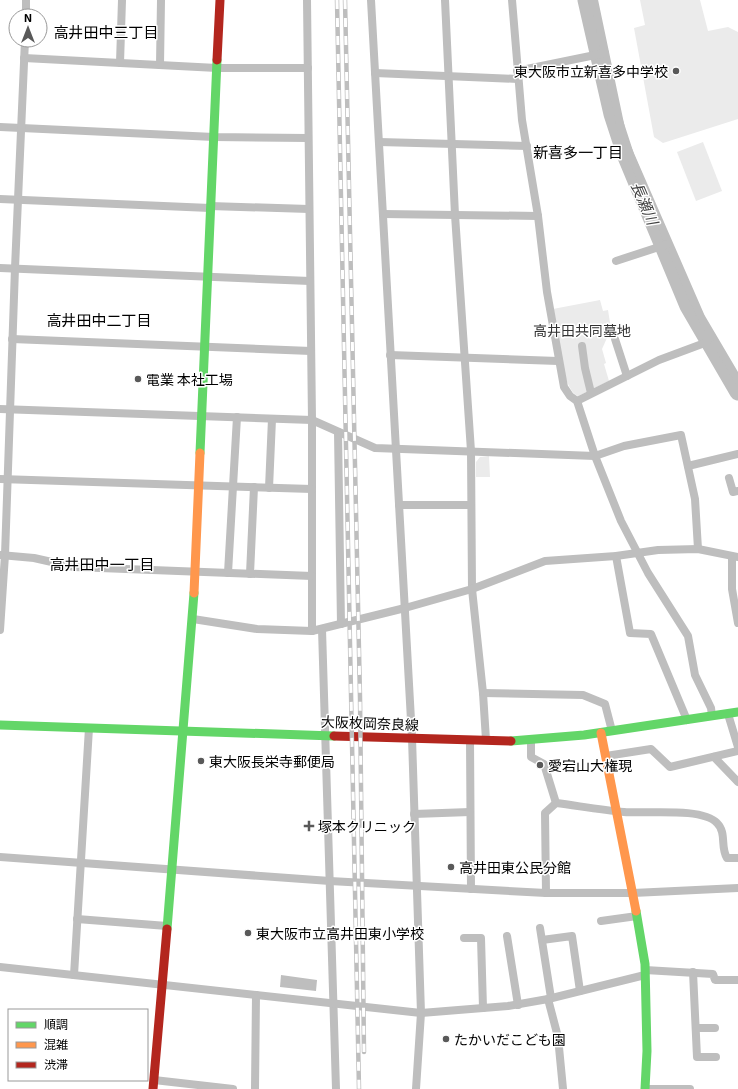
<svg xmlns="http://www.w3.org/2000/svg" width="738" height="1089" font-family="'Exo 2','Noto Sans JP',sans-serif">
  <rect width="100%" height="100%" fill="#fff"/>
  <g fill="#ebebeb">
    <polygon points="640,0 700,0 708,31 728,27 738,32 738,119 663,143 654,137 634,28 645,25"/>
    <polygon points="703,142 722,191 696,201 677,152"/>
    <path d="M600 300 603 311 608 310 611 329 602 349 606 363 604 364 609 381 578 396C561 389 556 327 553 309Z"/>
    <polygon points="489,456 490,477 476,477 476,462 480,457"/>
  </g>
  <polygon fill="#bebebe" points="281,975 317,980 316,991 280,987"/>
  <g fill="none" stroke-linecap="round" stroke-linejoin="round">
    <polyline stroke="#bebebe" stroke-width="17" points="586,0 612,114 626,157 688,306 738,392"/>
    <g stroke="#bebebe" stroke-width="8">
      <polyline points="307,0 312,420 312,631"/>
      <polyline points="371,0 412,738 421,1013 416,1089"/>
      <polyline points="445,0 455,215 471,451 472,589 483,693 486,740"/>
      <polyline points="512,0 522,120 538,216 547,292 564,387 570,396 577,401 595,456 621,521 648,573 688,636 695,675 711,708 712,716"/>
      <polyline points="594,0 623,138 701,317 738,380"/>
      <polyline points="26,16 26,0"/>
      <polyline points="24,58 217,68 308,68"/>
      <polyline points="120,63 122,0"/>
      <polyline points="160,65 161,0"/>
      <polyline points="517,71 605,53"/>
      <polyline points="375,73 518,79"/>
      <polyline points="0,127 214,137 308,138"/>
      <polyline points="379,142 527,146"/>
      <polyline points="0,199 210,208"/>
      <polyline points="210,206 309,209"/>
      <polyline points="383,214 538,216"/>
      <polyline points="616,261 668,244"/>
      <polyline points="0,268 310,281"/>
      <polyline points="12,339 311,351"/>
      <polyline points="615,339 627,376"/>
      <polyline points="582,346 585,368 591,393"/>
      <polyline points="390,355 558,361"/>
      <polyline points="577,401 659,360 702,344 712,337"/>
      <polyline points="0,409 312,420 375,448 595,456 624,446 681,435 695,499 698,549"/>
      <polyline points="338,432 341,624"/>
      <polyline points="688,466 738,454"/>
      <polyline points="729,478 733,492 738,491"/>
      <polyline points="0,479 312,489"/>
      <polyline points="269,488 272,419"/>
      <polyline points="399,505 471,505"/>
      <polyline points="0,555 34,558 74,567 312,576"/>
      <polyline points="616,556 630,633 651,634 687,720"/>
      <polyline points="732,557 732,589 738,623"/>
      <polyline points="228,573 237,417"/>
      <polyline points="250,574 254,487"/>
      <polyline points="193,619 257,629 312,631 405,608 472,589 545,561 616,556 658,550 698,549 738,557"/>
      <polyline points="322,629 336,1089"/>
      <polyline points="0,630 5,555 15,268 25,40"/>
      <polyline points="483,693 583,695 605,704 612,731"/>
      <polyline points="728,714 738,747"/>
      <polyline points="531,739 531,757 544,764 556,803"/>
      <polyline points="470,740 471,889"/>
      <polyline points="606,756 651,749 670,767 738,751"/>
      <polyline points="714,757 738,782"/>
      <polyline points="414,814 470,812"/>
      <polyline points="0,857 330,881 546,893 633,893 738,888"/>
      <path d="M546 893 545 813 556 803C579 806 601 810 624 812 646 814 702 807 717 823 727 833 720 847 727 858H738"/>
      <polyline points="77,919 167,926"/>
      <polyline points="601,921 637,916"/>
      <polyline points="540,928 551,998"/>
      <polyline points="507,936 518,1005"/>
      <polyline points="464,938 481,938 483,1008"/>
      <polyline points="542,940 572,936 580,991"/>
      <polyline points="0,967 421,1013 508,1006 548,999 645,975"/>
      <polyline points="645,970 713,974 715,980 738,980"/>
      <polyline points="693,972 697,1057 716,1057"/>
      <polyline points="74,975 89,728"/>
      <polyline points="548,999 558,1037 563,1089"/>
      <polyline points="696,1028 715,1028"/>
      <polyline points="154,1080 233,1089"/>
      <polyline points="255,1089 256,995"/>
      <polyline points="645,1089 690,1089"/>
    </g>
    <g stroke="#63d668" stroke-width="9">
      <polyline points="200,453 217,60"/>
      <polyline points="0,725 334,736"/>
      <polyline points="511,741 584,735 738,712"/>
      <polyline points="636,911 645,964 647,1051 645,1089"/>
      <polyline points="167,929 194,593"/>
    </g>
    <g stroke="#ff974d" stroke-width="9">
      <polyline points="194,593 200,453"/>
      <polyline points="601,733 636,911"/>
    </g>
    <g stroke="#b3261e" stroke-width="9">
      <polyline points="217,60 220,0"/>
      <polyline points="334,736 511,741"/>
      <polyline points="153,1089 167,929"/>
    </g>
    <g stroke="#bebebe" stroke-width="4.5">
      <g id="rail">
        <polyline points="337,0 359,1089"/>
        <polyline points="345,0 360,697 364,1052"/>
      </g>
    </g>
    <use href="#rail" stroke="#fff" stroke-width="3" stroke-dasharray="9" stroke-linecap="butt"/>
  </g>
  <g fill="#595959" stroke="#fff" stroke-width="1.5">
    <circle cx="676" cy="71" r="4"/>
    <circle cx="138" cy="379" r="4"/>
    <circle cx="201" cy="761" r="4"/>
    <circle cx="540" cy="765" r="4"/>
    <path d="M307 820h4v4h4v4h-4v4h-4v-4h-4v-4h4z"/>
    <circle cx="451" cy="867" r="4"/>
    <circle cx="248" cy="933" r="4"/>
    <circle cx="446" cy="1039" r="4"/>
  </g>
  <g text-anchor="middle" dominant-baseline="central" stroke-width="3" stroke-linejoin="round" paint-order="stroke">
    <g font-size="14" fill="#000" stroke="#fff" text-anchor="start">
      <text x="668" y="71" text-anchor="end">東大阪市立新喜多中学校</text>
      <text x="146" y="379">電業 本社工場</text>
      <text x="209" y="761">東大阪長栄寺郵便局</text>
      <text x="548" y="765">愛宕山大権現</text>
      <text x="318" y="826">塚本クリニック</text>
      <text x="459" y="867">高井田東公民分館</text>
      <text x="256" y="933">東大阪市立高井田東小学校</text>
      <text x="454" y="1039">たかいだこども園</text>
    </g>
    <g font-size="14" fill="#323232" stroke="#fff">
      <text x="582" y="330">高井田共同墓地</text>
    </g>
    <g font-size="14" fill="#000" stroke="#fff">
      <text transform="translate(370 723) rotate(2)">大阪枚岡奈良線</text>
    </g>
    <g font-size="15" fill="#000" stroke="#fff">
      <text x="106" y="32">高井田中三丁目</text>
      <text x="578" y="152">新喜多一丁目</text>
      <text x="99" y="320">高井田中二丁目</text>
      <text x="102" y="564">高井田中一丁目</text>
    </g>
    <g font-size="15" font-style="italic" fill="#434343" stroke="#fff">
      <text transform="translate(645 203) rotate(67)">長瀬川</text>
    </g>
  </g>
  <rect x="8" y="1009" width="140" height="72" fill="#ffffff" stroke="#999999"/>
  <rect x="16" y="1022" width="20" height="6" fill="#63d668" stroke="#999999"/>
  <text x="44" y="1029" font-size="12" fill="#000000">順調</text>
  <rect x="16" y="1042" width="20" height="6" fill="#ff974d" stroke="#999999"/>
  <text x="44" y="1049" font-size="12" fill="#000000">混雑</text>
  <rect x="16" y="1062" width="20" height="6" fill="#b3261e" stroke="#999999"/>
  <text x="44" y="1069" font-size="12" fill="#000000">渋滞</text>
  <g transform="translate(28 28)"><circle r="19" fill="#ffffff" stroke="#999999"/>
  <path d="M0-3L7 15L0 10L-7 15Z" fill="#595959"/>
  <text y="-6" font-size="11" font-weight="bold" text-anchor="middle" fill="#000000">N</text>
  </g>
</svg>
